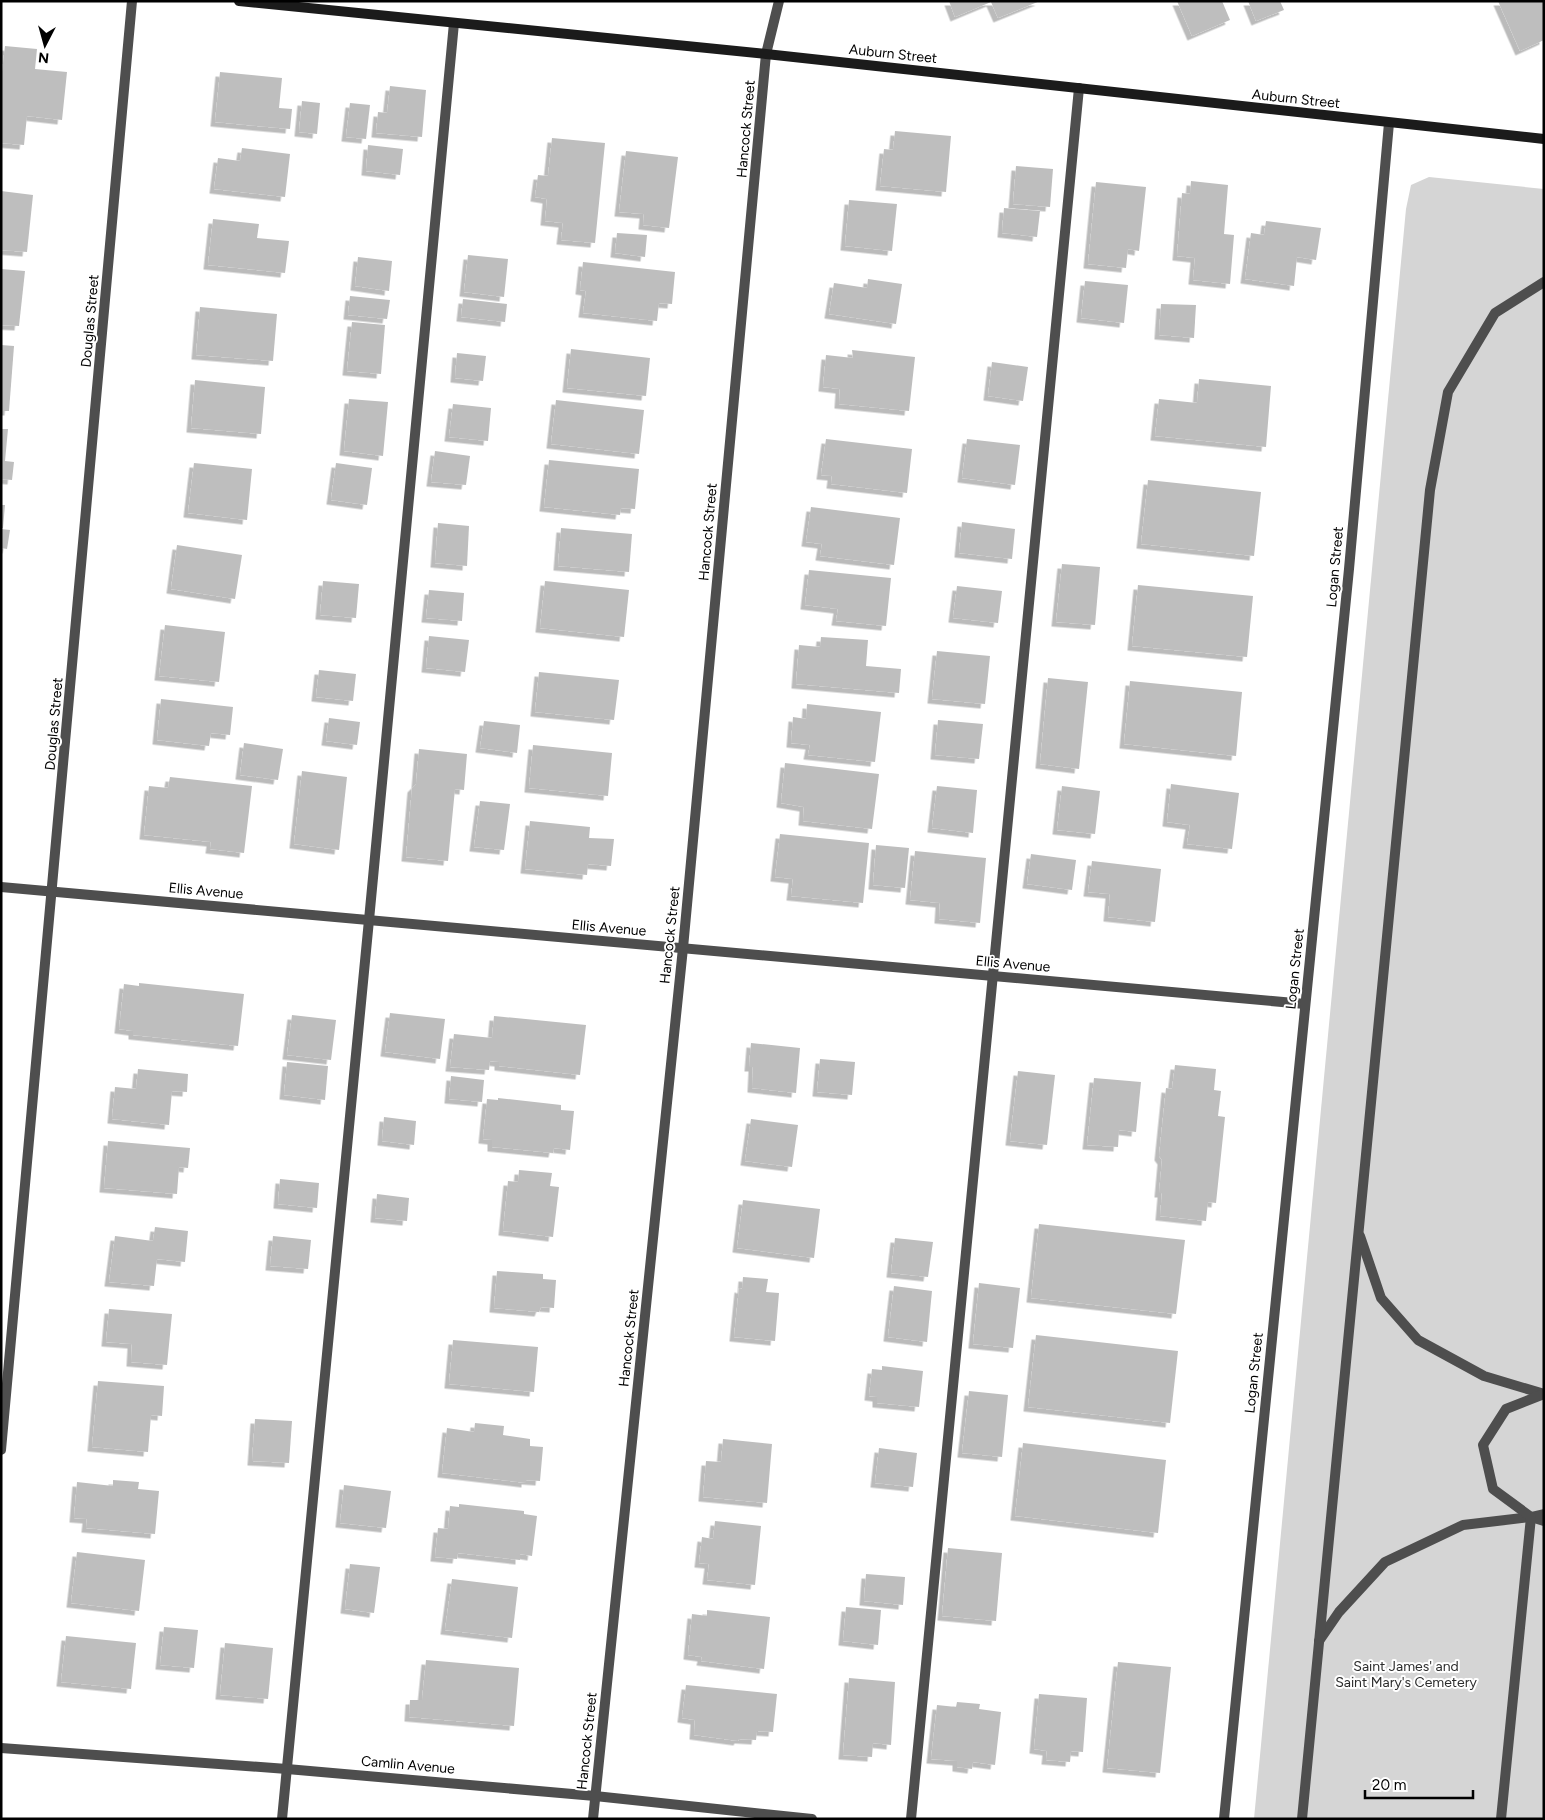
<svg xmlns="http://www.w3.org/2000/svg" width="1545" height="1820" font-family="Figtree,sans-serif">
  <defs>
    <filter id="shadow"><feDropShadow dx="-4.5" dy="4.5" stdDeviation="0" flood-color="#0004"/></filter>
  </defs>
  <rect width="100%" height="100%" fill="#fff"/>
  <polygon fill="#d5d5d5" points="1429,177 1544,189 1544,1819 1254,1819 1406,209 1411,185"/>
  <g fill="#bebebe" filter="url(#shadow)">
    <polygon points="949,1 1040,1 998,18 991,2 955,17"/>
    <polygon points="1177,1 1222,1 1230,20 1192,36"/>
    <polygon points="1248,1 1280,1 1284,10 1256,21"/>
    <polygon points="1498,1 1544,1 1544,40 1520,51"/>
    <polygon points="5,46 37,49 35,69 67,72 62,120 27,116 24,145 1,143 1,81"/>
    <polygon points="220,72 282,78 279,108 292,109 290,129 215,122"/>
    <polygon points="390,86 426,90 422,137 376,133 378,112 387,113"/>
    <polygon points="302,101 320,103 317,134 299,132"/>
    <polygon points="350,103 370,105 366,139 346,137"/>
    <polygon points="895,131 951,136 946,192 880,186 884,149 893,150"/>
    <polygon points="552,138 605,143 595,243 561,240 563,223 545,221 547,199 535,197 538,175 548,176"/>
    <polygon points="368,145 403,149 400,175 366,171"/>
    <polygon points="242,148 290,154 285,197 214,189 218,158 240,161"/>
    <polygon points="626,151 678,157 669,228 643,225 644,214 619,212"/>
    <polygon points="1016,166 1053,169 1050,207 1013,204"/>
    <polygon points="1191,181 1228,185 1224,234 1234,235 1230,284 1193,280 1195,258 1177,256 1182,193 1190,194"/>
    <polygon points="1096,182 1146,187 1139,251 1128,249 1126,268 1088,264"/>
    <polygon points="1,191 33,195 27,252 1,250"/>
    <polygon points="849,200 897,204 892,251 845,246"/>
    <polygon points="1004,208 1040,211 1037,237 1002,233"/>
    <polygon points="213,219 259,224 257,238 289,241 285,273 208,265"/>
    <polygon points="1266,221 1321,228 1316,260 1297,257 1294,286 1245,279 1251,233 1264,235"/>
    <polygon points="617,233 647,235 645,257 615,253"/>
    <polygon points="468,255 508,259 504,297 464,292"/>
    <polygon points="358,257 392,261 389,291 355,286"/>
    <polygon points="583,262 675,272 672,304 659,303 657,321 583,313 586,291 580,290"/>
    <polygon points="1,269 25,271 19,326 1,325"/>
    <polygon points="868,279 902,284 896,324 829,314 834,283 867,288"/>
    <polygon points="1085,281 1128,285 1124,323 1081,318"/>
    <polygon points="350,296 390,300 387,319 348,315"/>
    <polygon points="463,299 507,304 505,322 461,317"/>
    <polygon points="1161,304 1196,305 1194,338 1159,335"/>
    <polygon points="200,307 277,314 273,361 196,355"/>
    <polygon points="352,322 385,325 381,374 347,371"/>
    <polygon points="1,345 14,346 9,411 1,411"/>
    <polygon points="571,349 650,358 646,396 567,388"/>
    <polygon points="852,350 915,357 909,411 839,404 840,389 823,387 826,355 853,358"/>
    <polygon points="457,353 486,356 483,381 455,378"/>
    <polygon points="992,362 1028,367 1023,401 988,396"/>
    <polygon points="1199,379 1271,386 1266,447 1155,436 1159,399 1197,403"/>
    <polygon points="195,380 265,387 261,434 191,428"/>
    <polygon points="349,399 388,402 383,456 344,451"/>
    <polygon points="556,400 644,410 639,454 551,444"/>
    <polygon points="453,404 491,408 488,441 449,437"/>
    <polygon points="1,429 8,429 5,461 14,462 12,480 1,479"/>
    <polygon points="826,439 912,449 907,493 831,484 832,476 821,475"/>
    <polygon points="967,439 1020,445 1015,485 962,478"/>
    <polygon points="435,451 470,456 466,485 431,482"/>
    <polygon points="549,460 639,469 635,509 621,508 620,515 544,507"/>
    <polygon points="194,463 252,469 247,520 188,513"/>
    <polygon points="336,463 372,468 367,505 331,500"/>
    <polygon points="1148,480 1261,492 1254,556 1141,544"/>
    <polygon points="1,505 5,505 3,528 1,528"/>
    <polygon points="811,507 900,518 894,565 820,556 822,544 806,542"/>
    <polygon points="962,522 1015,529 1012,559 959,553"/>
    <polygon points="438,523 469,526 467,566 435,563"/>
    <polygon points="561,528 632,534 629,572 558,566"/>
    <polygon points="1,529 10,530 7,549 1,548"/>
    <polygon points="177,545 242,555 235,599 171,589"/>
    <polygon points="1062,564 1100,567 1095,625 1056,622"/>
    <polygon points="809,570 891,578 886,626 836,621 838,609 805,605"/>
    <polygon points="323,581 359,584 356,618 320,615"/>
    <polygon points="545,581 629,590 624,637 540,628"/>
    <polygon points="1138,585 1253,596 1247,657 1132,646"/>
    <polygon points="957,586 1002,591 998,623 953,618"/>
    <polygon points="429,590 464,593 462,621 426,618"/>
    <polygon points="165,625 225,632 219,682 159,676"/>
    <polygon points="429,636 469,640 465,672 426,668"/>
    <polygon points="821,637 868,640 866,666 901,669 899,693 796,684 799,645 820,647"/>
    <polygon points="937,651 990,656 985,704 932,699"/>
    <polygon points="319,670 356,674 353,701 316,697"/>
    <polygon points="539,672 619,680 614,720 535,712"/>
    <polygon points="1048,678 1088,682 1079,769 1040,764"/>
    <polygon points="1130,681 1242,692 1236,756 1124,744"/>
    <polygon points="161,699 233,707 230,735 211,733 209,746 157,740"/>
    <polygon points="807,704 881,712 875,762 808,755 810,745 791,743 793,717 806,719"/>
    <polygon points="329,718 360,722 357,745 326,741"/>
    <polygon points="938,720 983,724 979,759 935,755"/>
    <polygon points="484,721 520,725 517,753 480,748"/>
    <polygon points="244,743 283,749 278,780 240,775"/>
    <polygon points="533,745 612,753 608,796 529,788"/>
    <polygon points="419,749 467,754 464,790 455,789 448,861 406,857 412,788 416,784"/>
    <polygon points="785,763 879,774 872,829 803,821 804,807 781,803"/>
    <polygon points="302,771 347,777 339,850 294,844"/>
    <polygon points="170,777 252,786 244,853 210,849 211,842 144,835 149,786 168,788"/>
    <polygon points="1171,784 1239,793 1232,849 1187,844 1190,825 1167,822"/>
    <polygon points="937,786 977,790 973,833 932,828"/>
    <polygon points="1062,786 1100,791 1095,834 1057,830"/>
    <polygon points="480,801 510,804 504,850 474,847"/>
    <polygon points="530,821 590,827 589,838 614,839 611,866 588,864 587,875 525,869"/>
    <polygon points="780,834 869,843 863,903 791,896 793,879 775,877"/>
    <polygon points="876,845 909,848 905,888 873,885"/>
    <polygon points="915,851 986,858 980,923 939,919 940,903 910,900"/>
    <polygon points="1031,854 1076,860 1072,890 1027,884"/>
    <polygon points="1092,861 1161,869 1155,922 1108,917 1110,894 1088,892"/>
    <polygon points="139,983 244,994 238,1046 133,1035 133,1031 119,1029 124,984 139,986"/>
    <polygon points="390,1013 445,1019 440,1059 385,1052"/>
    <polygon points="292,1015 336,1020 331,1060 287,1055"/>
    <polygon points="494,1016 586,1025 580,1075 499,1066 499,1062 490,1061 489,1070 450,1067 454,1034 492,1038"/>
    <polygon points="751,1043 800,1048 796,1093 752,1088 753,1067 749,1067"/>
    <polygon points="820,1059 855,1062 852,1095 817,1092"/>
    <polygon points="287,1062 328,1066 325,1100 284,1095"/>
    <polygon points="1175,1065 1216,1069 1214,1090 1221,1091 1218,1116 1225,1117 1216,1203 1208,1202 1206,1221 1160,1216 1162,1193 1159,1193 1162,1160 1159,1156 1166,1088 1172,1089"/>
    <polygon points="138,1069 188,1074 187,1092 172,1091 169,1125 112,1119 115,1087 136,1089"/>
    <polygon points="1018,1071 1055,1075 1047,1145 1010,1141"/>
    <polygon points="451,1076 484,1080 482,1102 449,1099"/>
    <polygon points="1094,1078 1141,1082 1136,1132 1119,1130 1118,1147 1087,1145"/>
    <polygon points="498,1098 561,1105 561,1110 574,1111 570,1150 554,1148 553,1153 492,1147 492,1140 483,1139 487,1099 498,1100"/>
    <polygon points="384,1117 416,1121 414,1145 382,1141"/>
    <polygon points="751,1119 798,1125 792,1167 745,1161"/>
    <polygon points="108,1141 190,1148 188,1168 179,1167 177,1194 104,1188"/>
    <polygon points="519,1170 552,1173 550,1186 559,1187 553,1237 503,1231 508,1181 518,1182"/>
    <polygon points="280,1179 319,1183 317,1208 278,1204"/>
    <polygon points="377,1194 409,1198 407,1221 375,1218"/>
    <polygon points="743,1200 820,1209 814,1258 737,1248"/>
    <polygon points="1039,1224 1185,1240 1176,1314 1031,1298"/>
    <polygon points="155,1227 188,1231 185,1262 157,1259 154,1286 109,1282 115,1236 153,1241"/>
    <polygon points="273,1236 311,1240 308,1269 270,1266"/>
    <polygon points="895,1238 933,1242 928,1277 891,1273"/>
    <polygon points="497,1271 543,1274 543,1279 556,1280 554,1308 541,1307 539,1312 494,1308"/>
    <polygon points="743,1277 768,1279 766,1292 779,1293 775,1341 734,1337 739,1288 742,1289"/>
    <polygon points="979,1283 1020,1288 1013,1348 973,1344"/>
    <polygon points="894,1286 932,1291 927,1342 888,1337"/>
    <polygon points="109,1309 172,1314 167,1365 131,1362 132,1344 106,1342"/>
    <polygon points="1036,1335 1178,1351 1170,1423 1028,1407"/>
    <polygon points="453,1340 538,1347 534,1392 449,1384"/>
    <polygon points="882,1366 923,1371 919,1407 877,1403 877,1397 869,1396 872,1369 882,1370"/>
    <polygon points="98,1381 164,1386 162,1416 151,1415 148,1452 92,1447"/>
    <polygon points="969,1391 1008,1395 1002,1457 962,1453"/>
    <polygon points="255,1419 292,1421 289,1463 252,1461"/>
    <polygon points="475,1423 504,1426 503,1435 530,1439 530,1446 543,1447 540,1481 526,1480 526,1483 442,1473 447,1428 474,1432"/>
    <polygon points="723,1439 772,1444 767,1503 703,1497 706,1461 721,1462"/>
    <polygon points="1023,1443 1166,1460 1158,1533 1015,1516"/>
    <polygon points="879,1448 917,1453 913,1487 875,1483"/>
    <polygon points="113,1480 139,1482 138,1489 159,1491 155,1534 86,1528 87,1519 74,1518 77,1482 113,1486"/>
    <polygon points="344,1485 391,1491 386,1528 340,1523"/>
    <polygon points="459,1504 524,1511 524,1514 537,1516 532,1556 520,1554 520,1560 458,1553 457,1559 435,1557 438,1528 448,1529 450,1506 459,1507"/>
    <polygon points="715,1521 761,1526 755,1585 707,1580 709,1564 699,1563 702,1537 713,1539"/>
    <polygon points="948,1548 1002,1553 996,1621 942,1616"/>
    <polygon points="77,1552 145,1560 139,1611 71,1603"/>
    <polygon points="350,1564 380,1567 374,1613 345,1609"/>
    <polygon points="866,1574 905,1577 903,1605 864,1601"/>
    <polygon points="452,1579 518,1587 512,1638 445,1630"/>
    <polygon points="846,1607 881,1610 878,1645 843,1641"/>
    <polygon points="707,1610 770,1617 764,1669 701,1661 702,1657 688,1655 692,1614 707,1616"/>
    <polygon points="164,1627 198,1630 194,1668 160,1665"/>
    <polygon points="66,1636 136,1643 131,1689 61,1682"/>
    <polygon points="225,1643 273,1648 268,1699 220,1695"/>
    <polygon points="426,1660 519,1668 514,1726 409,1717 410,1700 422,1700"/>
    <polygon points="1118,1662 1171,1667 1160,1773 1107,1768"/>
    <polygon points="849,1678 895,1682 891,1745 873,1743 872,1757 843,1755"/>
    <polygon points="686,1685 777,1694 773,1732 757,1731 756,1740 739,1739 738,1741 694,1735 695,1720 682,1718"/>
    <polygon points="1039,1694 1087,1698 1083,1752 1071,1751 1070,1762 1046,1760 1047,1751 1034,1749"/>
    <polygon points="957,1702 980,1704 979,1709 1001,1712 995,1765 973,1762 972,1769 957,1767 957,1761 931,1759 937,1705 956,1707"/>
  </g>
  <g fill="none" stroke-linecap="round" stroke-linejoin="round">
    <g stroke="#4e4e4e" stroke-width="10">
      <polyline points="1360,1236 1381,1298 1418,1340 1484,1376 1544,1394"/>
      <polyline points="1544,1514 1531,1517 1544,1521"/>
      <polyline points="1319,1641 1339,1612 1385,1562 1463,1525 1531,1517"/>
      <polyline points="282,1819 369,920 454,23"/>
      <polyline points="911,1819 1079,88"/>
      <polyline points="1302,1819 1430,490 1448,392 1495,313 1544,282"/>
      <polyline points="1501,1819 1531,1517 1493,1489 1483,1445 1506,1409 1544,1394"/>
    </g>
    <g stroke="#4e4e4e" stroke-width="10">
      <polyline points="1,887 1305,1004"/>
      <polyline points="1,1450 132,1"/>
      <polyline points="1,1748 287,1769 595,1796 812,1819"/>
      <polyline points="593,1819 683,948 766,54 779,1"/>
      <polyline points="1224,1819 1349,569 1389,123"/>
    </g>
    <polyline stroke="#1b1b1b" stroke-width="10" points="239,1 766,54 1544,139"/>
  </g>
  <g text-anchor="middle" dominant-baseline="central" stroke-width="4" stroke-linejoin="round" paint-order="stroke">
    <g font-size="14" fill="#000" stroke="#fff">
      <text transform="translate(893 54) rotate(6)">Auburn Street</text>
      <text transform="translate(1296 99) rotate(6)">Auburn Street</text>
      <text transform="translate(746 129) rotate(-85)">Hancock Street</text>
      <text transform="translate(90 321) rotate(-85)">Douglas Street</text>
      <text transform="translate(708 532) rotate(-85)">Hancock Street</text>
      <text transform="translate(1335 567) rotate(-85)">Logan Street</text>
      <text transform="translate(54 724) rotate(-85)">Douglas Street</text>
      <text transform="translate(206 891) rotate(5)">Ellis Avenue</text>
      <text transform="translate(609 928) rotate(5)">Ellis Avenue</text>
      <text transform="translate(670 935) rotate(-84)">Hancock Street</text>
      <text transform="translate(1013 964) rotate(5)">Ellis Avenue</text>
      <text transform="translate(1295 969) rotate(-84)">Logan Street</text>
      <text transform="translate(629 1338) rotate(-84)">Hancock Street</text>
      <text transform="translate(1254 1373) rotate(-84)">Logan Street</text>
      <text transform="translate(587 1741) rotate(-84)">Hancock Street</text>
      <text transform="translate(408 1765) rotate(5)">Camlin Avenue</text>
    </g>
    <g font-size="14" fill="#2c2c2c" stroke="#fff">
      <text x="1406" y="1666">Saint James' and<tspan x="1406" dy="16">Saint Mary's Cemetery</tspan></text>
    </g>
  </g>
  <rect width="1545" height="1820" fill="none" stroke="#000000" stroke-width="5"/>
  <g transform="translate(45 45) rotate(186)" stroke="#ffffff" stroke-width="4" paint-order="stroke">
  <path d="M0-4L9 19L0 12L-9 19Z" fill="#000000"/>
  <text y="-8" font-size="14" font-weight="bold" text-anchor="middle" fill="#000000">N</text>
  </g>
  <path d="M1365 1790v8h108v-8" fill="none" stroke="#000000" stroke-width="2.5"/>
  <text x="1372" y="1790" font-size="15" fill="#000000" stroke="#ffffff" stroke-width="4" paint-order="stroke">20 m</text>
</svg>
